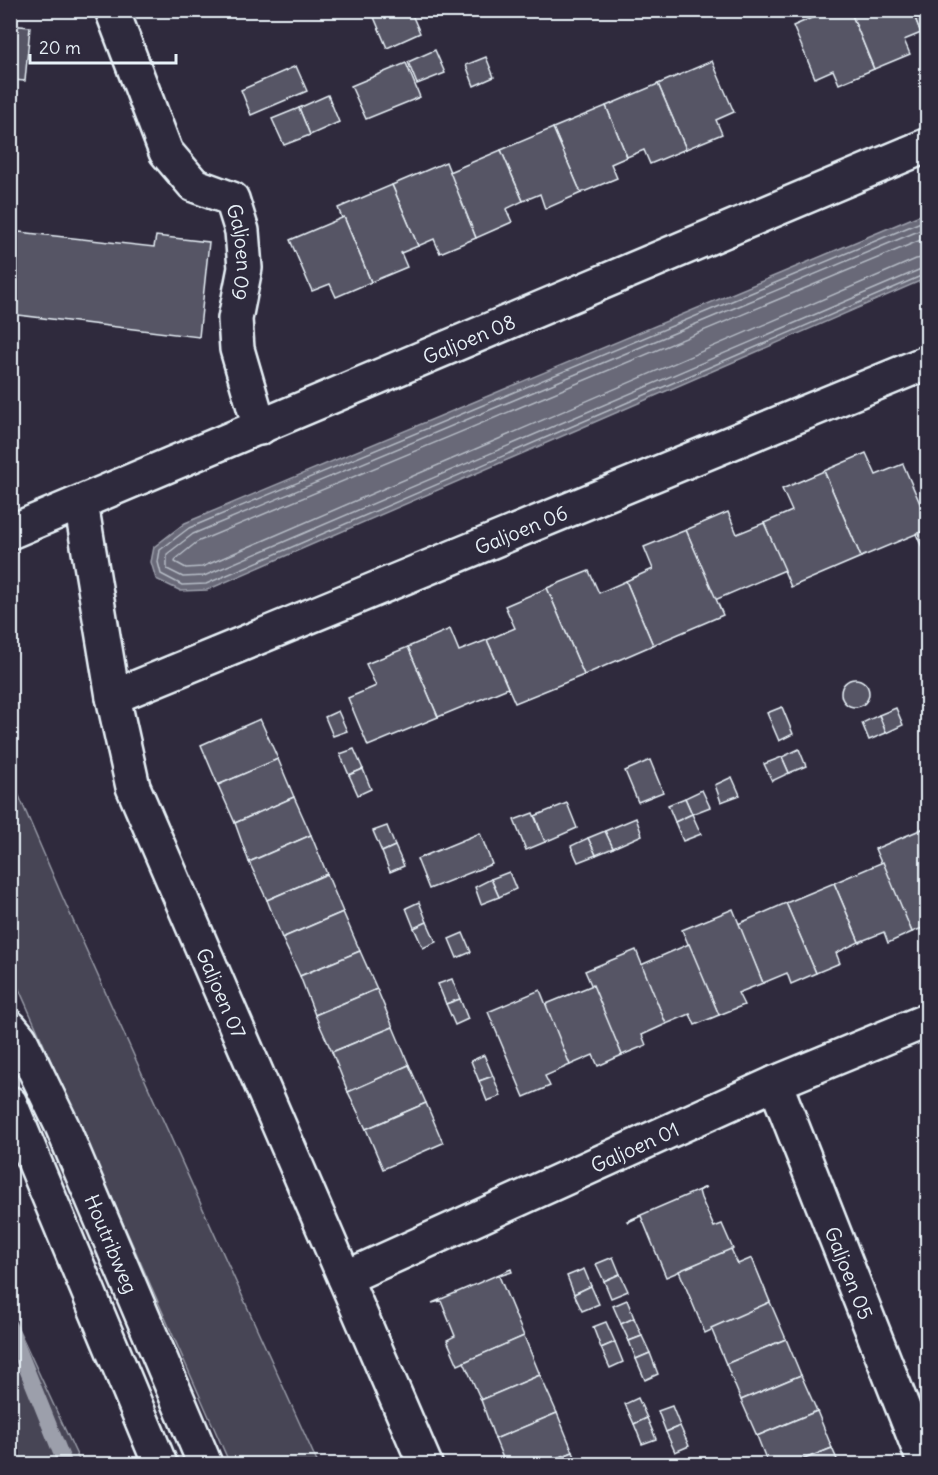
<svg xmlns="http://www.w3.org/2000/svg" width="938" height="1475" font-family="Delius,sans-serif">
  <rect width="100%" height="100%" fill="#2f2a3d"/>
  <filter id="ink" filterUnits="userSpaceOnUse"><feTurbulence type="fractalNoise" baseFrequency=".0167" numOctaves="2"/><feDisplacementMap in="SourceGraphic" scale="12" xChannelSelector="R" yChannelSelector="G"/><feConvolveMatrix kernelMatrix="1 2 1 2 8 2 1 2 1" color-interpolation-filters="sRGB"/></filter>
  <g filter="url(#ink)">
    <g fill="#464455" stroke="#979aa6" stroke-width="1.5">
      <polygon points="10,775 62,896 318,1464 230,1464 11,971"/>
      <polygon points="10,1313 11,1313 81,1464 11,1464"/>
    </g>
    <polygon fill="#696978" stroke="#9c9fab" stroke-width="1.5" points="927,212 927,278 207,590 181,591 156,579 151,562 154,547 185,523"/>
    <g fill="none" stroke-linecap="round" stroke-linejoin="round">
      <g stroke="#b5bbc5" stroke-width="1.5">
        <polyline points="928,219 189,528 160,550 158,562 161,574 182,585 206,584 928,273"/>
        <polyline points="928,227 193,534 167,554 167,569 183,577 204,576 928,266"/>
        <polyline points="928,237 197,542 176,559 175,562 186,568 202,567 916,259 928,257"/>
      </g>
      <polyline stroke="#9c9fab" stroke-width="15" points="10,1328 65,1464"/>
    </g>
    <g fill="#575565" stroke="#e8f1f8" stroke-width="1.5">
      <polygon points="371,10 410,10 420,33 387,48"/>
      <polygon points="830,10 850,10 874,69 839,84 833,70 815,78 793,26"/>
      <polygon points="850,10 912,10 921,33 904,40 910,54 874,69"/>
      <polygon points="912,10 928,10 928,30 921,33"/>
      <polygon points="10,25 30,27 25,81 13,80 10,106"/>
      <polygon points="435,50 445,73 417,84 408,62"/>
      <polygon points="486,57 494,77 474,86 466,65"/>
      <polygon points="712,61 734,112 716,120 722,134 686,149 658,84"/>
      <polygon points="406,63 420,97 366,119 351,86"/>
      <polygon points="296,66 307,91 251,115 241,90"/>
      <polygon points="658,84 686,149 650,164 644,150 627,157 606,106"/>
      <polygon points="328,95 339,122 310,135 299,108"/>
      <polygon points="606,106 627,157 611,164 617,178 581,193 553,128"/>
      <polygon points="299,108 310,135 284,145 272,119"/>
      <polygon points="553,128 581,193 545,209 540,194 523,201 501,150"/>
      <polygon points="501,150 523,201 506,209 512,222 476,238 449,172"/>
      <polygon points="446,162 476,238 440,253 434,239 418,246 392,185"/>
      <polygon points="392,185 418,246 401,253 407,267 371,282 344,217 342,218 338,208"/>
      <polygon points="344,217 371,282 336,297 330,284 312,291 290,240"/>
      <polygon points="10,231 154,247 156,236 209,242 199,337 10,314"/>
      <polygon points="866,453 876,475 903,464 928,522 928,529 861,557 824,471"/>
      <polygon points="824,471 861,557 791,587 764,523 792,511 782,489"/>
      <polygon points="728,512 737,534 764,523 785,570 715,600 686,530"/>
      <polygon points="928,529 928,560 916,534"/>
      <polygon points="686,530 723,615 653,645 626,581 653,569 644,547"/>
      <polygon points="589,571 599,593 626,581 653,645 584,675 547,588"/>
      <polygon points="547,588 584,675 515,703 487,640 515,628 505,606"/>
      <polygon points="450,629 459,651 487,640 508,688 438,717 408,647"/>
      <polygon points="408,647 438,717 368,746 348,698 376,686 366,664"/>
      <circle cx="855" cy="693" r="14"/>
      <polygon points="782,707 793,734 779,741 767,713"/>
      <polygon points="896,708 903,725 886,733 879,715"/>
      <polygon points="338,711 347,731 333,736 325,717"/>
      <polygon points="879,715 886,733 869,740 862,723"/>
      <polygon points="260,719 278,759 218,785 201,745"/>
      <polygon points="354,749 363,769 349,775 340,754"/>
      <polygon points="799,749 806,766 789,773 782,757"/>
      <polygon points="782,757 789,773 772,781 764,764"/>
      <polygon points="278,759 294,797 235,823 218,785"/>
      <polygon points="650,760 663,792 638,802 625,771"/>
      <polygon points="363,769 371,789 358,795 349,775"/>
      <polygon points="732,777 740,795 721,802 715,785"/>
      <polygon points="702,790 710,807 692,814 685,798"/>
      <polygon points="294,797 311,835 249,862 235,823"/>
      <polygon points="685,798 692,814 675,822 668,805"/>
      <polygon points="567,803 577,828 545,842 535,816"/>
      <polygon points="533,813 545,842 526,850 514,820"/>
      <polygon points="692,814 701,834 683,841 675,822"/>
      <polygon points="636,818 642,835 613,848 605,831"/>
      <polygon points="387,826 395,846 382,852 373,831"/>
      <polygon points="927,827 928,926 912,932 875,849"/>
      <polygon points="605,831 613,848 596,855 588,838"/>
      <polygon points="480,833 492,864 429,889 417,859"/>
      <polygon points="311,835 327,874 267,900 249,862"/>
      <polygon points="588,838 596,855 578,862 571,846"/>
      <polygon points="395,846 404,866 390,872 382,852"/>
      <polygon points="883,862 912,932 888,943 884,932 859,942 834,883"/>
      <polygon points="509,872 516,889 499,897 491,879"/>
      <polygon points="327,874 343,912 282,938 267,900"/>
      <polygon points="491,879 499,897 481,904 475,887"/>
      <polygon points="834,883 859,942 836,953 840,963 816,973 786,903"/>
      <polygon points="419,902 427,922 414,928 406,908"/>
      <polygon points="786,903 816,973 791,984 787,973 763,983 738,924"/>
      <polygon points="733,909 763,983 738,993 744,1005 719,1015 682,930"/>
      <polygon points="343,912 360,951 300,976 282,938"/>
      <polygon points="427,922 436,942 423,948 414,928"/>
      <polygon points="463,933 471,952 457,958 449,939"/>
      <polygon points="689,944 719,1015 695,1025 690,1014 666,1024 641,965"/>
      <polygon points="636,950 666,1024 642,1035 646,1045 622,1055 585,971"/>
      <polygon points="360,951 377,989 315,1015 300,976"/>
      <polygon points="452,979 460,999 446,1004 438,984"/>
      <polygon points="593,985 622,1055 598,1066 593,1055 570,1065 544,1005"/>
      <polygon points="377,989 393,1027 332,1052 315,1015"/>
      <polygon points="540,990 570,1065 545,1076 550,1086 524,1097 488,1012"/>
      <polygon points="460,999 468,1019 455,1025 446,1004"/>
      <polygon points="393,1027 409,1065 348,1092 332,1052"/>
      <polygon points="484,1055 493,1076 479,1081 471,1061"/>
      <polygon points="409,1065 426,1103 366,1129 348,1092"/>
      <polygon points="493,1076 501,1096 487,1101 479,1081"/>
      <polygon points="426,1103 443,1143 383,1169 366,1129"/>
      <polygon points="706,1187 699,1191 701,1198 714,1227 722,1224 733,1249 666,1277 641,1216 628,1222 627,1221"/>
      <polygon points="731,1249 738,1264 752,1258 770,1302 705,1333 679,1271"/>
      <polygon points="613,1257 620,1274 604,1281 596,1264"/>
      <polygon points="511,1269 512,1272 499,1276 524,1336 458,1365 447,1340 455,1336 441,1301 432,1303"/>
      <polygon points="584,1269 591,1286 574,1294 567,1276"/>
      <polygon points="620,1274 628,1291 611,1298 604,1281"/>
      <polygon points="591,1286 599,1304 582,1311 574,1294"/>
      <polygon points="627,1300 634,1318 621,1324 613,1306"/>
      <polygon points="770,1302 786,1339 726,1364 711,1328"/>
      <polygon points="634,1318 642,1336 629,1341 621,1324"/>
      <polygon points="606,1322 615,1342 601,1348 593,1327"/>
      <polygon points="524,1336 540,1375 481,1400 464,1362"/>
      <polygon points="642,1336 650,1353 636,1359 629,1341"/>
      <polygon points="786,1339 801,1375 741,1400 726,1364"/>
      <polygon points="615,1342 623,1362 610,1368 601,1348"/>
      <polygon points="650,1353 658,1374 645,1380 636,1359"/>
      <polygon points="540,1375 557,1413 495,1439 481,1400"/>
      <polygon points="801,1375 817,1411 757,1436 741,1400"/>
      <polygon points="638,1398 647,1418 634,1424 625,1404"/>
      <polygon points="672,1406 680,1426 666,1432 658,1411"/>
      <polygon points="817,1411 832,1448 792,1464 768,1464 757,1436"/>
      <polygon points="557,1413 573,1452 543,1464 505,1463 495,1439"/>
      <polygon points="647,1418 656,1439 642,1444 634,1424"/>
      <polygon points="680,1426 689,1446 675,1452 666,1432"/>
      <polygon points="832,1448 839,1464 792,1464"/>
      <polygon points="573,1452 578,1464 543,1464"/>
    </g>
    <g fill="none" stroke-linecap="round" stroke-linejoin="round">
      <g stroke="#e8f1f8" stroke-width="38">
        <g id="street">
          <path id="s1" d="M112 10 166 152 194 185 232 199 242 231 245 268 235 319 237 349 260 428"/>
          <path id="s2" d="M81 503 113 697 133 787 425 1464"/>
          <path id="s3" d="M10 532 928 145"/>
          <path id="s4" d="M113 697 928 362"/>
          <path id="s5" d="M775 1083 925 1464"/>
          <path id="s6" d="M345 1278 775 1083 928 1020"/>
        </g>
      </g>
      <g stroke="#e8f1f8" stroke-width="38">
        <g id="secondary">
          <path id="s7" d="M10 1027 20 1039 62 1126 205 1464"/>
          <polyline points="10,1103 160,1464"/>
        </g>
      </g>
      <use href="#street" stroke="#2f2a3d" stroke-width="33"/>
      <use href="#secondary" stroke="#2f2a3d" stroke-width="33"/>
    </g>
  </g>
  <g text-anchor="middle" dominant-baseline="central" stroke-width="5" stroke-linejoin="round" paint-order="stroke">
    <g font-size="20" fill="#e8f1f8" stroke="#2f2a3d">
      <text stroke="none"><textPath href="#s1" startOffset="290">Galjoen 09</textPath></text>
      <text stroke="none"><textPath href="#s3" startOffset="498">Galjoen 08</textPath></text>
      <text stroke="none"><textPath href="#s4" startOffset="441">Galjoen 06</textPath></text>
      <text stroke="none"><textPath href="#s2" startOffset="513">Galjoen 07</textPath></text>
      <text stroke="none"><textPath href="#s6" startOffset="318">Galjoen 01</textPath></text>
      <text stroke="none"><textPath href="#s7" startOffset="240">Houtribweg</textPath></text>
      <text stroke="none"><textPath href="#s5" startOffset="204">Galjoen 05</textPath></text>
    </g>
  </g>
  <rect width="938" height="1475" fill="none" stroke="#2f2a3d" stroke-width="36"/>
  <rect x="18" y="18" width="902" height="1439" fill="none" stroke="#e8f1f8" stroke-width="2" filter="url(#ink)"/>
  <path d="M30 54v9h146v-9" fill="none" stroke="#e8f1f8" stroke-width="3"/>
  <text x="39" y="54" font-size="18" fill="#e8f1f8" stroke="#2f2a3d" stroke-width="4.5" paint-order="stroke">20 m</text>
</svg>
